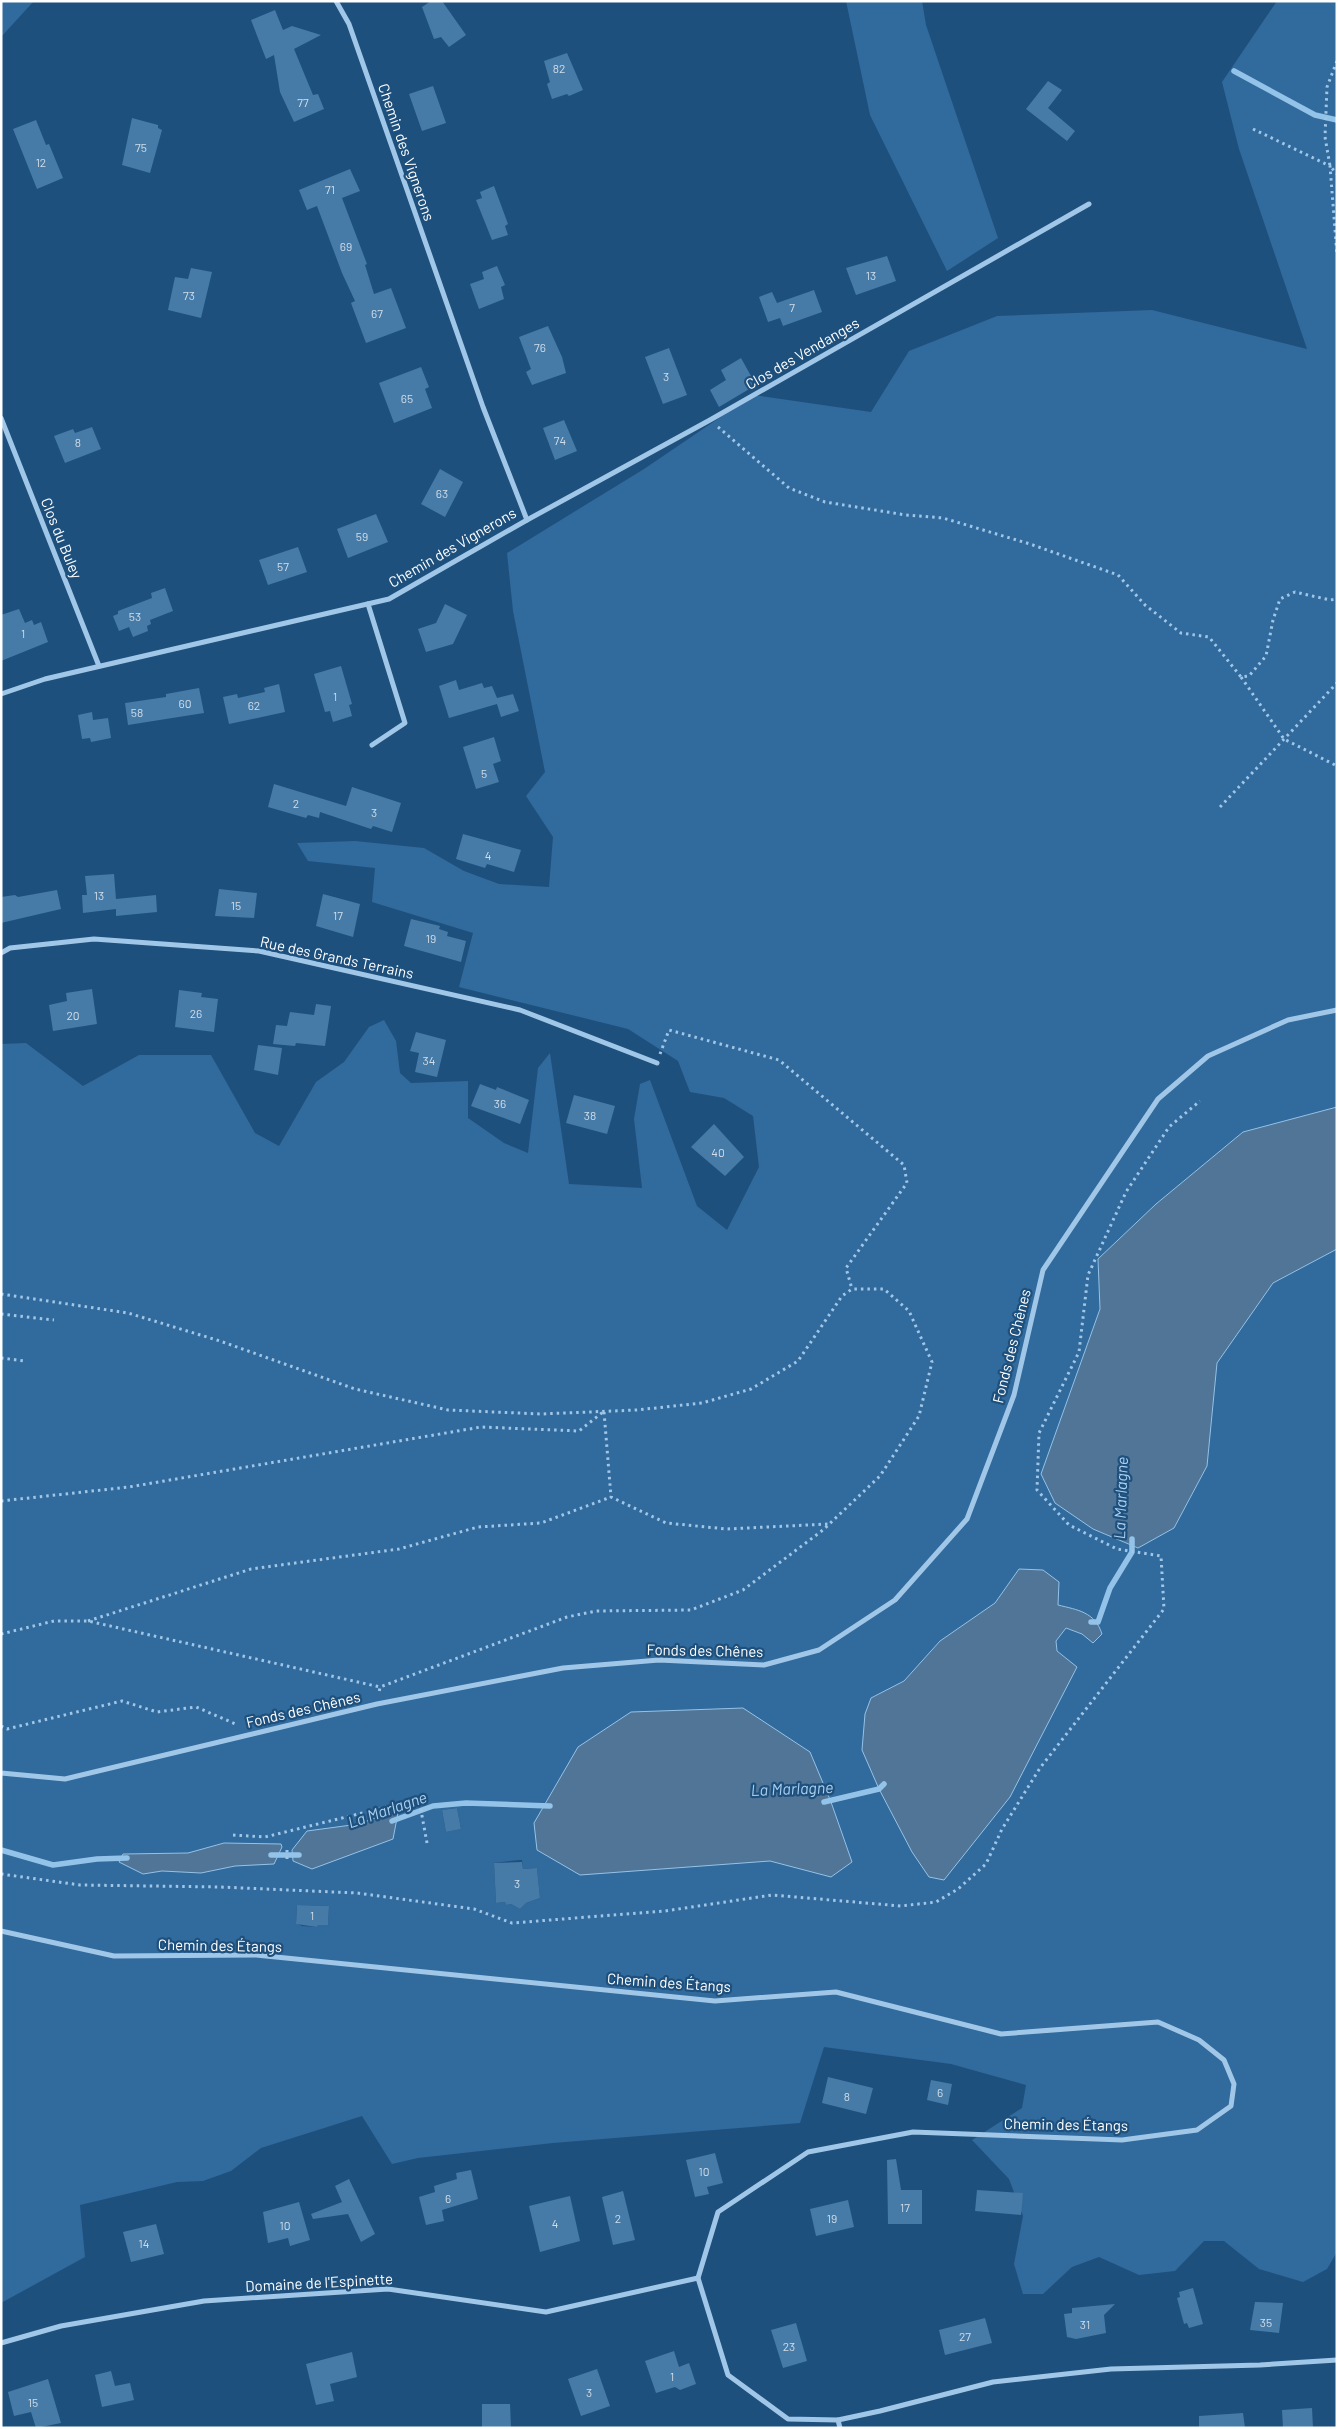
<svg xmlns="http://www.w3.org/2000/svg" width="1338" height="2429" font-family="Barlow,sans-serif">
  <rect width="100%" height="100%" fill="#1e507d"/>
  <g fill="#316a9c" fill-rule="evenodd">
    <polygon points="1,1 34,1 1,37"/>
    <polygon points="846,1 922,1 926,25 998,238 947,271 870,115"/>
    <path d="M1277 1H1337V1107L1243 1132 1156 1204 1098 1259 1100 1309 1041 1474 1093 1529 1137 1548 1174 1528 1207 1466 1217 1363 1273 1283 1337 1249V2252L1327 2269 1303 2282 1259 2269 1224 2241H1204L1175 2271 1139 2275 1099 2257 1072 2267 1043 2294H1023L1014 2264 1023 2216 1009 2179 972 2140 1022 2108 1026 2085 951 2064 824 2047 800 2123 553 2143 418 2158 392 2164 362 2116 261 2148 231 2171 203 2181 177 2182 80 2205 85 2257 1 2303V1044L26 1043 83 1086 139 1055H211L255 1133 279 1146 316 1082 344 1062 369 1027 384 1020 396 1041 400 1073 411 1083 468 1081V1118L504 1143 528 1153 538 1068 550 1053 569 1184 642 1188 634 1119 640 1084 650 1080 697 1206 727 1230 759 1167 753 1116 724 1098 690 1092 678 1061 628 1029 459 987 473 933 372 902 375 868 308 861 297 843 355 841 424 848 464 871 499 884 549 887 553 837 526 796 545 772 513 611 507 553 644 469 753 395 871 412 909 351 997 316 1152 310 1307 349 1239 149 1222 82ZM1019 1569 1058 1606 1077 1610 1093 1643 1082 1634 1066 1628 1056 1641 1057 1651 1077 1668 871 1698 904 1681 940 1641 995 1603ZM810 1752 831 1802 852 1862 831 1877 770 1861ZM457 1808 461 1829 446 1832 442 1810ZM383 1815 328 1862 312 1869 293 1861 307 1832 359 1824ZM224 1843 250 1845 235 1866 201 1873 162 1871 143 1874 123 1854 188 1853ZM519 1860H522L523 1869 537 1868 540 1898 526 1903 520 1909 511 1904 506 1905 505 1902 496 1903 494 1863ZM297 1905 329 1906 328 1925H318L317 1927 302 1926 296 1923Z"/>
  </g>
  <g fill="#517597" stroke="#94c3e9">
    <polygon points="1337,1107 1337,1249 1273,1283 1217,1363 1207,1466 1174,1528 1138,1548 1093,1529 1055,1503 1041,1474 1100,1309 1098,1259 1156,1204 1243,1132"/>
    <path d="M1019 1569 1043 1570 1059 1582 1058 1605C1078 1610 1095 1612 1102 1634L1093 1643 1082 1634 1066 1628 1056 1641 1057 1651 1077 1667 1010 1797 944 1880 929 1877 912 1852 879 1789 862 1750 865 1714 871 1698 904 1681 940 1641 995 1603Z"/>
    <polygon points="743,1708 810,1752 831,1802 852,1862 831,1877 770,1861 580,1875 537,1850 534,1823 578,1747 631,1712"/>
    <polygon points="398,1813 393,1839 312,1869 293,1861 292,1850 307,1831 359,1824 383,1815"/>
    <polygon points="224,1843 281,1844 282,1847 274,1864 235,1866 201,1873 162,1871 143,1874 119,1862 123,1854 188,1853"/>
  </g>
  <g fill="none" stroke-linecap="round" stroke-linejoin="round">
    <g stroke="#94c3e9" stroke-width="5.5">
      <polyline points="1234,71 1315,115 1337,120"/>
      <polyline points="1091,1622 1098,1622 1110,1588 1132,1552 1132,1539"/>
      <polyline points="824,1802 879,1789 884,1784"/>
      <polyline points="392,1821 433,1806 466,1803 550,1806"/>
      <polyline points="1,1850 53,1865 97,1859 127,1858"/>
      <polyline points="271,1855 299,1855"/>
    </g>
  </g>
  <g fill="#467aa7">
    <polygon points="431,1 442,1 466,35 449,47 441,37 434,39 422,7"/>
    <polygon points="275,10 283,30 292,26 321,35 294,49 313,95 318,94 324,109 294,122 280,92 274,55 266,59 251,20"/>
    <polygon points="567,53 583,90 569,96 567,94 552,99 547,84 550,82 544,61"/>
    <polygon points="1048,81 1062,90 1048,108 1075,131 1067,141 1026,109"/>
    <polygon points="433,86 446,123 422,131 409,94"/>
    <polygon points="132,118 158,125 158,128 162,130 150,173 122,165"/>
    <polygon points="36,120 46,145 49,144 63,178 37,189 13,129"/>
    <polygon points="350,169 360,191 342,198 367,264 365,265 374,294 391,288 406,328 366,343 351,303 355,301 342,273 317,206 307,210 299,190"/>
    <polygon points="494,186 508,224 505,226 508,235 492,240 476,200 482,198 480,192"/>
    <polygon points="887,256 896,281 856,295 846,268"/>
    <polygon points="497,266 505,285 501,287 504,299 479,309 470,284 484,279 482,272"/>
    <polygon points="191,268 212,272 201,318 168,310 175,277 188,279"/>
    <polygon points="814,290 822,312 783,326 780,318 768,322 759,297 772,292 777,303"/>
    <polygon points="548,326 562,357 566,373 532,385 526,372 531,369 519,337"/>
    <polygon points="669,348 687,395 663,404 645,357"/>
    <polygon points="741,358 756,385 719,407 710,390 726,380 721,370"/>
    <polygon points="421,367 429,387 425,389 432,408 394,423 379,383"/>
    <polygon points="564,420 577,451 555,460 543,428"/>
    <polygon points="92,427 101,449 65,463 54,436 73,429 75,433"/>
    <polygon points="440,469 463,482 445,517 421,504"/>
    <polygon points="376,514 388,542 348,558 337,529"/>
    <polygon points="298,547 307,572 268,585 259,560"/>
    <polygon points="165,588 173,611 150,620 151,624 147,626 148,631 133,637 129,627 119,631 113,616 118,614 118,611 152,598 151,593"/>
    <polygon points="445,604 467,615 453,644 426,652 418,629 436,623"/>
    <polygon points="19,609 25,623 32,620 34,625 41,622 48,642 1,661 1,615"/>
    <polygon points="341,666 352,704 349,705 352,716 333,722 330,711 325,712 314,674"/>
    <polygon points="456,680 459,690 482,683 484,688 492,686 497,698 513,694 519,711 501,717 497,704 449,718 439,686"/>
    <polygon points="279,684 285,712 229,724 223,697 237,694 238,698 265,692 264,688"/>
    <polygon points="199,688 204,713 128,725 125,703 166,697 166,694"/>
    <polygon points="92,712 93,720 108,718 111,738 91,742 90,738 82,739 78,715"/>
    <polygon points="494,737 501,761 493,764 499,782 476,789 463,747"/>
    <polygon points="274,784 346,806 352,787 401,803 392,832 373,826 371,829 320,812 319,818 308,815 306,818 268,807"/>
    <polygon points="463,834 521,850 514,872 487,864 485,868 456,859"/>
    <polygon points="114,874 116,899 156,895 157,912 116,916 116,909 83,913 82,895 87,895 85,876"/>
    <polygon points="219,889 257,893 254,918 215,916"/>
    <polygon points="57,890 61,909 1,923 1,897 15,895 18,897"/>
    <polygon points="323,894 360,904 353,937 316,926"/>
    <polygon points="411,919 440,926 439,929 448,932 447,936 466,941 461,962 404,946"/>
    <polygon points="92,989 97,1024 53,1031 49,1005 67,1001 66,993"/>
    <polygon points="179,990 202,993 201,997 218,999 214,1032 175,1027"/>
    <polygon points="316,1004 331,1006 325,1046 296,1043 295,1046 273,1044 276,1025 287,1026 290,1012 314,1015"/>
    <polygon points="416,1032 446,1040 437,1077 415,1072 419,1053 410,1051"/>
    <polygon points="258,1045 282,1048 278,1075 254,1070"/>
    <polygon points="480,1084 496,1090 497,1087 529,1100 520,1124 471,1106"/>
    <polygon points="574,1095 615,1106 607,1134 566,1123"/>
    <polygon points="714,1124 744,1157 725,1176 691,1147"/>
    <polygon points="457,1808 461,1829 446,1832 442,1810"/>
    <polygon points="522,1862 523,1869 537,1868 540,1898 526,1903 520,1909 511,1904 506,1905 505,1902 496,1903 494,1863"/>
    <polygon points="297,1905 329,1906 328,1925 318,1925 317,1927 296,1924"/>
    <polygon points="828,2077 873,2088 866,2114 822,2103"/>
    <polygon points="931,2080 952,2084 948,2105 927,2100"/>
    <polygon points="715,2153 723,2183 707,2187 709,2194 695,2197 686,2160"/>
    <polygon points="896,2159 901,2190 922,2190 922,2224 888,2224 887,2160"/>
    <polygon points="471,2170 478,2199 442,2210 444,2221 426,2225 419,2197 435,2192 434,2186 457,2179 456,2173"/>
    <polygon points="349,2179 375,2234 361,2242 348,2214 313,2219 311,2214 342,2202 335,2186"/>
    <polygon points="977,2190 1023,2193 1021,2215 975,2211"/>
    <polygon points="623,2191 635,2240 613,2245 602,2197"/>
    <polygon points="570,2196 580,2241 540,2252 529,2206"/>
    <polygon points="848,2200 854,2227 816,2236 810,2209"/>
    <polygon points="299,2202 310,2240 290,2246 288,2238 268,2243 263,2212"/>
    <polygon points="156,2224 164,2254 131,2262 123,2232"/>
    <polygon points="1193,2288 1203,2324 1189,2328 1187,2323 1184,2324 1177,2298 1180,2297 1179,2292"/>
    <polygon points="1255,2302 1283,2303 1279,2333 1250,2330"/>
    <polygon points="1115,2304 1104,2315 1106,2333 1076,2339 1067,2337 1064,2314 1072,2313 1072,2308"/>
    <polygon points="985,2318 992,2343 945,2355 939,2330"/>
    <polygon points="796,2323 807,2361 783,2368 771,2330"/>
    <polygon points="674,2351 679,2367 689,2363 696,2384 680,2390 675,2387 656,2393 645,2361"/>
    <polygon points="352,2352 357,2377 330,2384 334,2401 316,2405 306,2364"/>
    <polygon points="597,2369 610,2406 581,2416 568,2379"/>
    <polygon points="111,2371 115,2386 130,2383 134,2400 102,2407 95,2375"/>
    <polygon points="48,2379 61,2423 36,2428 31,2412 14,2416 8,2392"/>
    <polygon points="482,2404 510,2404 511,2428 482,2428"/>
    <polygon points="1312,2408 1313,2428 1283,2428 1282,2410"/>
    <polygon points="1243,2413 1245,2428 1199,2428 1199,2416"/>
  </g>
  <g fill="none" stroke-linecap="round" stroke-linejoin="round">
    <g stroke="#a1c7e8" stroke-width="3" stroke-dasharray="2.5 4" stroke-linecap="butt">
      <polyline points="1337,61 1327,87 1325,137 1330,166 1337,174"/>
      <polyline points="1253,129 1330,166 1337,255"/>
      <polyline points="718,427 789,488 825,502 906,515 943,518 1030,544 1118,575 1145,605 1181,633 1209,637 1241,677 1249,676 1266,656 1273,620 1280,599 1295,592 1330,600 1337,599"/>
      <polyline points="1241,677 1284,739 1337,766"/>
      <polyline points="1220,807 1337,683"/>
      <polyline points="660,1054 669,1030 779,1060 904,1165 907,1183 846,1268 852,1289"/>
      <polyline points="1,1294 128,1313 220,1341 355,1389 448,1410 541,1414 637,1410 702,1403 751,1389 798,1361 842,1296 852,1289 884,1289 909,1311 932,1362 919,1416 880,1476 823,1530 743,1590 691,1610 596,1611 567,1617 380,1687 379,1693"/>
      <polyline points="1,1314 54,1320"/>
      <polyline points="1,1358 25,1361"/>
      <polyline points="604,1412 611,1497 666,1523 727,1529 828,1524"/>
      <polyline points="1,1501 129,1487 481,1427 579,1431 603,1412"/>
      <polyline points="88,1621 251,1569 399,1549 478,1527 541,1523 611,1497"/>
      <polyline points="1,1634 54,1621 88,1621 380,1687"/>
      <polyline points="1,1726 7,1729 122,1701 157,1712 196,1707 238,1725"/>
      <polyline points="233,1835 265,1837 403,1803 420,1805 427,1843"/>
      <polyline points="287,1850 287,1863"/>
      <polyline points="1,1874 80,1885 220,1887 357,1893 474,1909 512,1923 665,1911 772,1895 901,1906 936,1902 958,1889 986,1864 1002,1829 1040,1768 1164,1609 1161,1556 1117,1549 1069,1525 1037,1490 1039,1433 1079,1352 1088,1275 1126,1192 1169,1127 1200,1101"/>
    </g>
    <g stroke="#a1c7e8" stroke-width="5">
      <polyline points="1,418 99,666"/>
      <polyline points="527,520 710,420 1089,204"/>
      <polyline points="368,604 405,723 372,745"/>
      <polyline points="1,694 45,679 389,599 527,520 483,407 349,24 336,1"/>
      <polyline points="1,953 10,948 94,939 259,951 520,1010 657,1063"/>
      <polyline points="1,1773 65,1779 377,1704 563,1668 659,1660 764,1665 819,1650 895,1600 967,1519 1014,1395 1043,1270 1158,1099 1208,1056 1288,1020 1337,1010"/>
      <polyline points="1,1931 114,1956 256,1955 715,2001 836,1992 1001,2034 1158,2022 1199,2040 1224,2060 1234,2084 1231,2106 1197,2130 1122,2140 913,2132 808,2152 718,2212 698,2278 728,2375 788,2419 838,2420 880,2411 993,2382 1111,2369 1260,2365 1337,2360"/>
      <polyline points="1,2343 61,2326 204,2301 388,2289 546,2312 698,2278"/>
      <polyline points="838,2420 840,2428"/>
    </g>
  </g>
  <g text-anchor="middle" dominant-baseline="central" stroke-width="4.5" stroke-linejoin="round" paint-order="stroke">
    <g font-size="12" fill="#d1dee9">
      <text x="559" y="68">82</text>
      <text x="303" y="102">77</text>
      <text x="141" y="147">75</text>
      <text x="41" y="162">12</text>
      <text x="330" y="189">71</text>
      <text x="346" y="246">69</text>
      <text x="871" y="275">13</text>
      <text x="189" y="295">73</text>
      <text x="792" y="307">7</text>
      <text x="377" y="313">67</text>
      <text x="540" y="347">76</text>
      <text x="666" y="376">3</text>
      <text x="407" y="398">65</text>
      <text x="560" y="440">74</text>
      <text x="78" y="442">8</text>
      <text x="442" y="493">63</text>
      <text x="362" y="536">59</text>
      <text x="283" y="566">57</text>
      <text x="135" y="616">53</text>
      <text x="23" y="633">1</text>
      <text x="335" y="696">1</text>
      <text x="185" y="703">60</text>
      <text x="254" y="705">62</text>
      <text x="137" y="712">58</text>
      <text x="484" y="773">5</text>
      <text x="296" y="803">2</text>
      <text x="374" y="812">3</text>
      <text x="488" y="855">4</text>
      <text x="99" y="895">13</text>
      <text x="236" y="905">15</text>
      <text x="338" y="915">17</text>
      <text x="431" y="938">19</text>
      <text x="196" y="1013">26</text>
      <text x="73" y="1015">20</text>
      <text x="429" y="1060">34</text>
      <text x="500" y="1103">36</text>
      <text x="590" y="1115">38</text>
      <text x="718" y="1152">40</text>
      <text x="517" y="1883">3</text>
      <text x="312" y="1915">1</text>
      <text x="940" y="2092">6</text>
      <text x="847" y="2096">8</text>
      <text x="704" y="2171">10</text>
      <text x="448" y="2198">6</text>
      <text x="905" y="2207">17</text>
      <text x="618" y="2218">2</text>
      <text x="832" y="2218">19</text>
      <text x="555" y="2223">4</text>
      <text x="285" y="2225">10</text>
      <text x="144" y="2243">14</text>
      <text x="1266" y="2322">35</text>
      <text x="1085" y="2324">31</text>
      <text x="965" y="2336">27</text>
      <text x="789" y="2346">23</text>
      <text x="672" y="2376">1</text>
      <text x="589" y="2392">3</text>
      <text x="33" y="2402">15</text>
    </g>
    <g font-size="15" fill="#fff" stroke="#1e507d">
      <text transform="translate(407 152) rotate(71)">Chemin des Vignerons</text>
      <text transform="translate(802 353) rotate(-30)">Clos des Vendanges</text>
      <text transform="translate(62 538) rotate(68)">Clos du Buley</text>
      <text transform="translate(452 547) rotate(-30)">Chemin des Vignerons</text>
      <text transform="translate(337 957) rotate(12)">Rue des Grands Terrains</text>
      <text transform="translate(1011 1346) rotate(-76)">Fonds des Chênes</text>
      <text transform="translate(705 1650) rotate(1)">Fonds des Chênes</text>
      <text transform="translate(303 1709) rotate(-13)">Fonds des Chênes</text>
      <text transform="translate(220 1945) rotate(1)">Chemin des Étangs</text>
      <text transform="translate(669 1982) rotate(4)">Chemin des Étangs</text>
      <text transform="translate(1066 2124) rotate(1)">Chemin des Étangs</text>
      <text transform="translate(319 2282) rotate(-3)">Domaine de l'Espinette</text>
    </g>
    <g font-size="16" font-style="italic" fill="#acd0f0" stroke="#1e507d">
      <text transform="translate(1120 1498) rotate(-88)">La Marlagne</text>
      <text transform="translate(792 1788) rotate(-2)">La Marlagne</text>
      <text transform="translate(387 1809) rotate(-19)">La Marlagne</text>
    </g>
  </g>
  <rect width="1338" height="2429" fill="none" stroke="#ffffff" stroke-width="5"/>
</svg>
